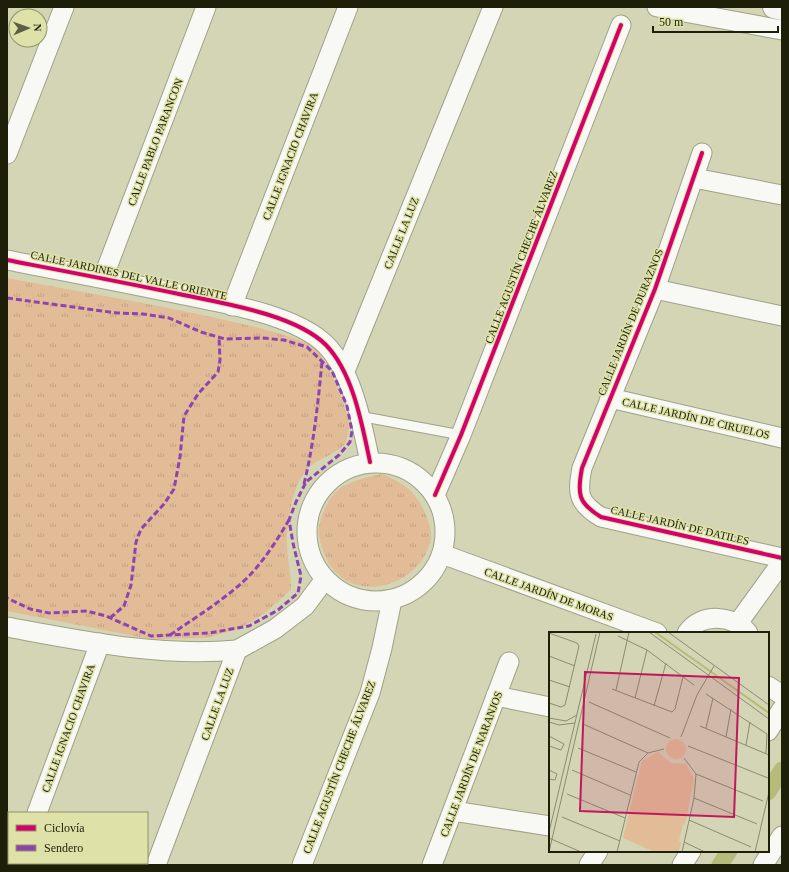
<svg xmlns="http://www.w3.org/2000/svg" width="789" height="872" font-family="Georgia,serif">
  <defs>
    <pattern id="park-tufts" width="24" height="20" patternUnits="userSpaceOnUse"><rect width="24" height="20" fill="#e2bc97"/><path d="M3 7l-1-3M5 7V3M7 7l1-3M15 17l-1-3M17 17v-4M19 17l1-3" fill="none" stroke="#c1a181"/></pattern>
  </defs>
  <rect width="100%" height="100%" fill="#d3d5b5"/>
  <g fill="url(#park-tufts)">
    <path d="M7 278C92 294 179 308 263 329 276 333 307 340 316 349 326 358 352 417 349 429 348 433 347 441 345 444 337 453 319 459 309 467 292 483 286 525 287 547 288 562 291 575 291 590L266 612 241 628 206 638 150 639 7 611Z"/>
    <path d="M382 474C402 482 417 492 425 513 428 520 432 531 431 539 421 589 346 608 325 555 322 548 318 537 319 529 320 515 330 494 342 487 355 480 368 477 382 474Z"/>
  </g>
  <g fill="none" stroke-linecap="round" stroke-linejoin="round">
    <g stroke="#b7bb79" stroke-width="17">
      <polyline points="768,792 782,770"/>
      <polyline points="720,865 729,851"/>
    </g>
    <g stroke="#a0a188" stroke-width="11">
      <polyline id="lane" points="359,416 461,435"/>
    </g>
    <g stroke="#a0a188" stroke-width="21">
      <g id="street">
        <polyline points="657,7 782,30"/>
        <path d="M702 153 655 289 582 468C577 494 578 503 601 517L782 558"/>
        <polyline points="7,154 64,7"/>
        <polyline points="694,178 782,195"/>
        <path d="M7 260C64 271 122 282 179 294 221 303 295 314 326 345 353 373 362 424 370 462"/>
        <polyline points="103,278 206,7"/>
        <polyline points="655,289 782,316"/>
        <polyline points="232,306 348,7"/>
        <polyline points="345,371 493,7"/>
        <polyline points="610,398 782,438"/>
        <circle cx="376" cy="532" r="69"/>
        <polyline points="435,495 461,435 621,25"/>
        <polyline points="442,554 657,633"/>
        <polyline points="738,623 782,562"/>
        <path d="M7 627C83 641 159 657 237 650"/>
        <path d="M687 633C701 612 734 615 748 633"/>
        <polyline points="768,686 782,695"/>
        <polyline points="496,696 550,707"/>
        <polyline points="768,731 782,709"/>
        <polyline points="453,811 550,826"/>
        <polyline points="37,813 100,643"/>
        <polyline points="18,865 19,863"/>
        <polyline points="156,865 237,650 275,629 305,606 325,579"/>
        <polyline points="302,865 370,693 382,648 392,600"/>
        <polyline points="432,865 509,662"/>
        <polyline points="589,865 598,851"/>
        <polyline points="682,865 691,851"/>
        <polyline points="763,865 782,836"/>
      </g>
    </g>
    <g stroke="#a0a188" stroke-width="24">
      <polyline id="secondary" points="774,7 782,9"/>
    </g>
    <use href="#lane" stroke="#f8f9f4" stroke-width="9"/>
    <use href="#street" stroke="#f8f9f4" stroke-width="19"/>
    <use href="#secondary" stroke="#f5f5f1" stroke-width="22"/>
    <g stroke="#8e44ad" stroke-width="3" stroke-dasharray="6 3" stroke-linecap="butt">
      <polyline points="7,298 117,313 143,314 169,318 201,332 225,339 262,338 284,340 307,347 332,371 347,406 352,431 350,442 339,455 306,482 296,502 289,520 293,543 301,576 298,593 278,610 249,626 209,633 170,635 151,636 106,616 87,611 49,613 30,609 7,598"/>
      <path d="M304 484C314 443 318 403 322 362"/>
      <polyline points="110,618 124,606 131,585 136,542 141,529 164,504 174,489 180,457 184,416 198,394 218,372 220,360 219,337"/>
      <path d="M170 635C196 617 224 600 247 578 264 561 277 540 289 520"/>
    </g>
    <g stroke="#dee2a8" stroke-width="6">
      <g id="cycleway">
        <path d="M702 153 655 289 582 468C577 494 578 503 601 517L782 558"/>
        <path d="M7 260C64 271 122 282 179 294 221 303 295 314 326 345 353 373 362 424 370 462"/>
        <polyline points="435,495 461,435 621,25"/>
      </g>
    </g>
    <use href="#cycleway" stroke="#d6006c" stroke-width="4"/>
  </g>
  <g text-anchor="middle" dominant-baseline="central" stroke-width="3" stroke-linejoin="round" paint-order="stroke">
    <g font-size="11" fill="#1e1f09" stroke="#dee2a8">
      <text transform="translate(155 142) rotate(-69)">CALLE PABLO PARANCON</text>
      <text transform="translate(290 156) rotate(-69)">CALLE IGNACIO CHAVIRA</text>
      <text transform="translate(401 233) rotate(-68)">CALLE LA LUZ</text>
      <text transform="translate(521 257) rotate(-69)">CALLE AGUSTÍN CHECHE ÁLVAREZ</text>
      <text transform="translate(129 275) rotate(12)">CALLE JARDINES DEL VALLE ORIENTE</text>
      <text transform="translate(630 322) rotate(-68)">CALLE JARDÍN DE DURAZNOS</text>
      <text transform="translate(696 418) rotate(13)">CALLE JARDÍN DE CIRUELOS</text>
      <text transform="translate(680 525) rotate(13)">CALLE JARDÍN DE DATILES</text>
      <text transform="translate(549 594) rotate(20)">CALLE JARDÍN DE MORAS</text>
      <text transform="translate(217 704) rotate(-70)">CALLE LA LUZ</text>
      <text transform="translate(68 728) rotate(-70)">CALLE IGNACIO CHAVIRA</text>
      <text transform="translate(471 764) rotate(-69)">CALLE JARDÍN DE NARANJOS</text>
      <text transform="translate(339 767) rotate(-69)">CALLE AGUSTÍN CHECHE ÁLVAREZ</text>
    </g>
  </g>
  <g transform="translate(549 632)">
    <rect width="220" height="220" fill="#d3d5b5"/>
    <path d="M117 117a10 10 0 1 1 20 0a10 10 0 1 1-20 0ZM109 120 122 131 137 132 145 147 136 193 134 192 130 209 132 210 130 220H106L74 206 93 129Z" fill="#e2bc97"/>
    <path fill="none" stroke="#b7bb79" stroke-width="2" d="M106 0 220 81"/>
    <path fill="none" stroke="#8b8c70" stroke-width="1" d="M100 0 220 87M119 0 220 73M0 1 28 11 30 14 16 73 12 75 0 71M69 4 98 18 145 53M0 24 26 34M0 48 21 55M63 57 123 80 126 77 134 45M67 58 80 0M157 62 218 102 217 121M86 66 98 18M40 70 121 106M105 74 117 31M0 86 17 89 28 83M0 90 10 93 26 91M34 92 99 121M151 94 220 123M157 96 164 66M0 104 15 112 12 118 0 114M132 105 148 63 165 34M177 105 182 77M197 113 201 90M139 114 219 146M29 116 87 140M135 126 147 142 214 169M0 138 8 142 6 148 0 147M23 138 81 163M18 162 76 186M145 166 208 192M13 185 71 209M140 188 202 215M0 200 47 2M0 206 32 220M135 210 156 220M0 220 51 0M68 220 90 130 99 121 115 117M133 220 145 166 147 142M206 220 220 160"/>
    <path fill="#c2185b" fill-opacity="0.15" stroke="#c2185b" stroke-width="2" d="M36 40 190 46 185 185 31 179Z"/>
    <rect width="220" height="220" fill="none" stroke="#1e1f09" stroke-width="2"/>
  </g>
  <rect width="789" height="872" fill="none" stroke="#1e1f09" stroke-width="16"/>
  <rect x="8" y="812" width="140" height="52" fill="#dee2a8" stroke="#919468"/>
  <rect x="16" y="825" width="20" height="6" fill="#d6006c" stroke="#919468"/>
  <text x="44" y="832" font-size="12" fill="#1e1f09">Ciclovía</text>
  <rect x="16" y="845" width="20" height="6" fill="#8e44ad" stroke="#919468"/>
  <text x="44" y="852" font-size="12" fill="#1e1f09">Sendero</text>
  <g transform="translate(28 28) rotate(88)"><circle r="19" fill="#dee2a8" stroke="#919468"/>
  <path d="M0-3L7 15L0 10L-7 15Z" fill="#5d5f45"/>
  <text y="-6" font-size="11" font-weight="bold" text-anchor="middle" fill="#1e1f09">N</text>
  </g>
  <path d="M653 26v6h125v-6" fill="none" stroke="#1e1f09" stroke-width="2"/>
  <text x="659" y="26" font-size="12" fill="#1e1f09" stroke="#dee2a8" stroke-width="3" paint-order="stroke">50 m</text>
</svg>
